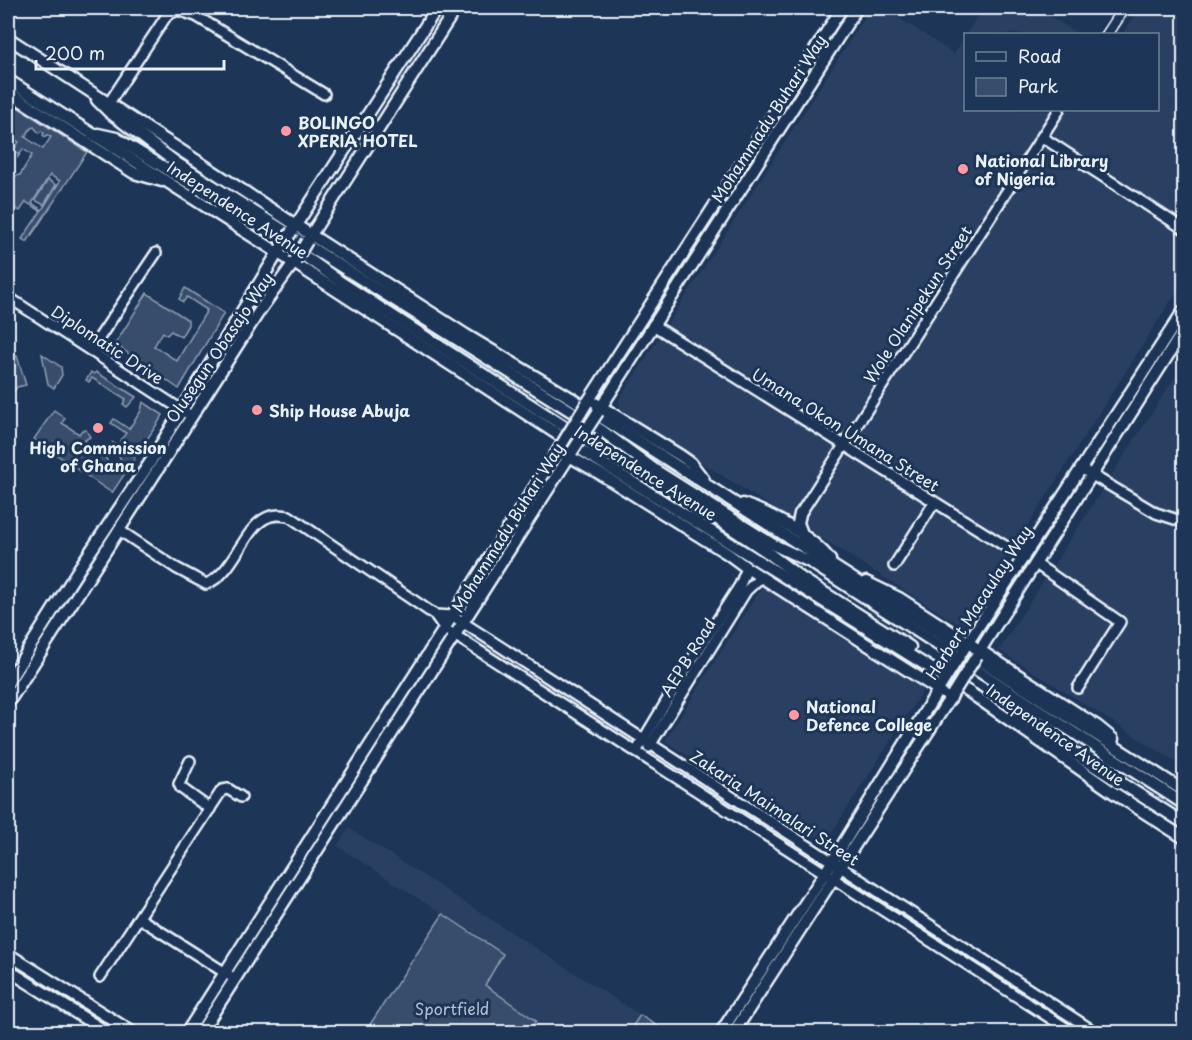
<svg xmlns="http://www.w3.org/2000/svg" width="1192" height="1040" font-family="'Playpen Sans',sans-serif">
  <rect width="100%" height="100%" fill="#1d3557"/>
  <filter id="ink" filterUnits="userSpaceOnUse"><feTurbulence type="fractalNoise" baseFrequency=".0167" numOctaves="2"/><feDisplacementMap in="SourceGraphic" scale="12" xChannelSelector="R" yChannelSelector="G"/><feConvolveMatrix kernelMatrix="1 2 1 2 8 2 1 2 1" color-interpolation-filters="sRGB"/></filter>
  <g filter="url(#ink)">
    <g fill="#2a4162">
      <polygon points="871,8 884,8 954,54 966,35 966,110 1158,110 1158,34 1122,34 1139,8 1184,8 1184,280 963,627 621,412 619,400"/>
      <polygon points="983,8 1037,8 1078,34 966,34"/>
      <polygon points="1182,366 1184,368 1184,749 1176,762 999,650"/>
      <polygon points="763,585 923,690 825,843 665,741"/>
      <polygon points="349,828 640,1015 629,1032 528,1032 536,1021 485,985 503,953 337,846"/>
    </g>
    <g fill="#374d6c" stroke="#909fb2" stroke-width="1.5" fill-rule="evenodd">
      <path d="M8 101 87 152 27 242 22 239 41 211 26 202 20 211 14 207 8 217 10 204 8 203V178L20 175 32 155 23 149 18 157V153L13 151 19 142 9 135 8 137ZM34 127 39 133 41 131 44 133 43 135 45 137 47 135 51 137 43 149 25 137 31 128ZM50 175 60 181 42 210 32 203Z"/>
      <polygon points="48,180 56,185 44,205 35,200"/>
      <polygon points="185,288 224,313 179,389 115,344 147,293 188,320 188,325 181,337 171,331 167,335 163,332 154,346 177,361 207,310 187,297 183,302 179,299"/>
      <polygon points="8,353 14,357 17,356 26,385 17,387 9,398 11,404 8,401"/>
      <polygon points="42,354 61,367 62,375 54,388 48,384"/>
      <polygon points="91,372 94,374 96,372 136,397 127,407 123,404 126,399 92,378 89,382 86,380"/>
      <polygon points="143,402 163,415 138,453 120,441 126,433 111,423 114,419 129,429 141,411"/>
      <polygon points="54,410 65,418 62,423 79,434 82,430 86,430 90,437 85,440 93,456 102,451 110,466 121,460 113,443 135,458 112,493 34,439"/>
      <polygon points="443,914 503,954 485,985 536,1021 528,1032 365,1032"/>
      <polygon points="640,1015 667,1032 629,1032"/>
    </g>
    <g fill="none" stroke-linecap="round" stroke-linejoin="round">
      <g stroke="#e8f1f8" stroke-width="14">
        <g id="minor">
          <polyline points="1107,34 1124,8"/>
          <polyline points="109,103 167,15 178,10 196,16 324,94"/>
          <polyline points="1042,137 1184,229"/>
          <polyline points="8,297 191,416"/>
          <polyline points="653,325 1024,558"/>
          <polyline points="91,350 156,253"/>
          <polyline points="1082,469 1156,513 1184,522"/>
          <polyline points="800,514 1059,110"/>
          <path d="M119 530 176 568 206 584C234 574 243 529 266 518 273 514 281 515 289 516L435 615 445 629 1072 1032"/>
          <polyline points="1036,564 1120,622 1078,688"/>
          <polyline points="894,566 934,503"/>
          <polyline points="435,615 453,616 1095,1032"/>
          <polyline points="649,747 746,591 761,577"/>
          <polyline points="636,752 684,672 740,585 747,568"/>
          <polyline points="190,761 179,784 181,788 210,809"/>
          <polyline points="139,918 235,979"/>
          <polyline points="100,977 222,790 228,789 241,797"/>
        </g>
      </g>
      <g stroke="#e8f1f8" stroke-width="15">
        <g id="major">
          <polyline points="8,38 311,235 466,335 571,398 1184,791"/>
          <polyline points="8,80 294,263 597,460 972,694 1114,793 1184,838"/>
          <polyline points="8,92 134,173 162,181"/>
          <polyline points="97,100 109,112 178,164 598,428"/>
          <polyline points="98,134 116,138 278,237 342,283 562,425 698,506 767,552 801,578 910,647"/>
          <polyline points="292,231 437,8"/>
          <polyline points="307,241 456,8"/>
          <polyline points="587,403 842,8"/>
          <polyline points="595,403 681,456 691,463 704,480"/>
          <polyline points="598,412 857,8"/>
          <polyline points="601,430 655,470 772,544 810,562 1184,804"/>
          <polyline points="564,453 602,475 728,554 747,568 951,698"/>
          <path d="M743 504C770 513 813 537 830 560"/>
          <polyline points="800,514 798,523 803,536"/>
          <polyline points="866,582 899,598 1097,726 1113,739"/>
          <polyline points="965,647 1184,310"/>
          <polyline points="977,655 1184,330"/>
          <polyline points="8,682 80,567 149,464 280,249"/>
          <polyline points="8,703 260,310 295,261"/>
          <polyline points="1014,715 1184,823"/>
          <polyline points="8,954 132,1032"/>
          <polyline points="8,970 106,1032"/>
          <polyline points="187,1032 562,444"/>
          <polyline points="201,1032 572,452"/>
          <polyline points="721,1032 832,862 940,687"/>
          <polyline points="734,1032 952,695"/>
        </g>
      </g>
      <use href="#minor" stroke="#1d3557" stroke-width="9"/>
      <use href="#major" stroke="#1d3557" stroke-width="10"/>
      <g stroke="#e8f1f8" stroke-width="15" stroke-linecap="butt">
        <g id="major-bridge">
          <polyline points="280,249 292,231"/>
          <polyline points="295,261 307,241"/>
          <polyline points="562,444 587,403"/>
          <polyline points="572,452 598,412"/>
          <polyline points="940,687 965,647"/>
          <polyline points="952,695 977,655"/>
        </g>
      </g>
      <use href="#major-bridge" stroke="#1d3557" stroke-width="10"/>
    </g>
  </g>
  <g fill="#ff9aa2" stroke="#1d3557" stroke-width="2">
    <circle cx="286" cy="131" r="6"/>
    <circle cx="963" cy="169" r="6"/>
    <circle cx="257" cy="410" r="6"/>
    <circle cx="98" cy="428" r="6"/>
    <circle cx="794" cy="715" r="6"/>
  </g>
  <g text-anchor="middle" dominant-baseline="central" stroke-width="6" stroke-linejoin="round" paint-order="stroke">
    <g font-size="16" fill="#e8f1f8" stroke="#1d3557">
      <text transform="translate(768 118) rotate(-57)">Mohammadu Buhari Way</text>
      <text transform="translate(238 209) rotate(33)">Independence Avenue</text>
      <text transform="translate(917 304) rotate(-57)">Wole Olanipekun Street</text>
      <text transform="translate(108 344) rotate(33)">Diplomatic Drive</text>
      <text transform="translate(219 347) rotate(-56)">Olusegun Obasajo Way</text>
      <text transform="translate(846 429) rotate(32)">Umana Okon Umana Street</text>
      <text transform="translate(646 472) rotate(32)">Independence Avenue</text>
      <text transform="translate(507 527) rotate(-58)">Mohammadu Buhari Way</text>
      <text transform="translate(978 602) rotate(-57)">Herbert Macaulay Way</text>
      <text transform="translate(687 657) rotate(-58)">AEPB Road</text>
      <text transform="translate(1056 734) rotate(35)">Independence Avenue</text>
      <text transform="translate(775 807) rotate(33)">Zakaria Maimalari Street</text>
    </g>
    <g font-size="16" font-weight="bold" fill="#e8f1f8" stroke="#1d3557" text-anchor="start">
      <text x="298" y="122">BOLINGO<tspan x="298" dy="18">XPERIA HOTEL</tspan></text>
      <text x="975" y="160">National Library<tspan x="975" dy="18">of Nigeria</tspan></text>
      <text x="269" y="410">Ship House Abuja</text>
      <text x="98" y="447" text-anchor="middle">High Commission<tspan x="98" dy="18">of Ghana</tspan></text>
      <text x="806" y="706">National<tspan x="806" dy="18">Defence College</tspan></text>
    </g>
    <g font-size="16" fill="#b3c0ce" stroke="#1d3557">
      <text x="452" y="1008">Sportfield</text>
    </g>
  </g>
  <rect width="1192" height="1040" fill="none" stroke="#1d3557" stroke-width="30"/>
  <rect x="15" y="15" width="1162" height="1010" fill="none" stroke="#e8f1f8" stroke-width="2" filter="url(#ink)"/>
  <rect x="964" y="33" width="195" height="78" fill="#1d3557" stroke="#6e8097" stroke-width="1.5"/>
  <rect x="976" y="52" width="30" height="9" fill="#1d3557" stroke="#6e8097" stroke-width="1.5"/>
  <text x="1018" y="63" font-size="18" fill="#e8f1f8">Road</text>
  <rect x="976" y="78" width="30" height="18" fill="#374d6c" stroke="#6e8097" stroke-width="1.5"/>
  <text x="1018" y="93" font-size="18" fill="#e8f1f8">Park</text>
  <path d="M36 60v9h188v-9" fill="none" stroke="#e8f1f8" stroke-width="3"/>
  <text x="45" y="60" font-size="18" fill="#e8f1f8" stroke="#1d3557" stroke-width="4.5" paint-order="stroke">200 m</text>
</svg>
